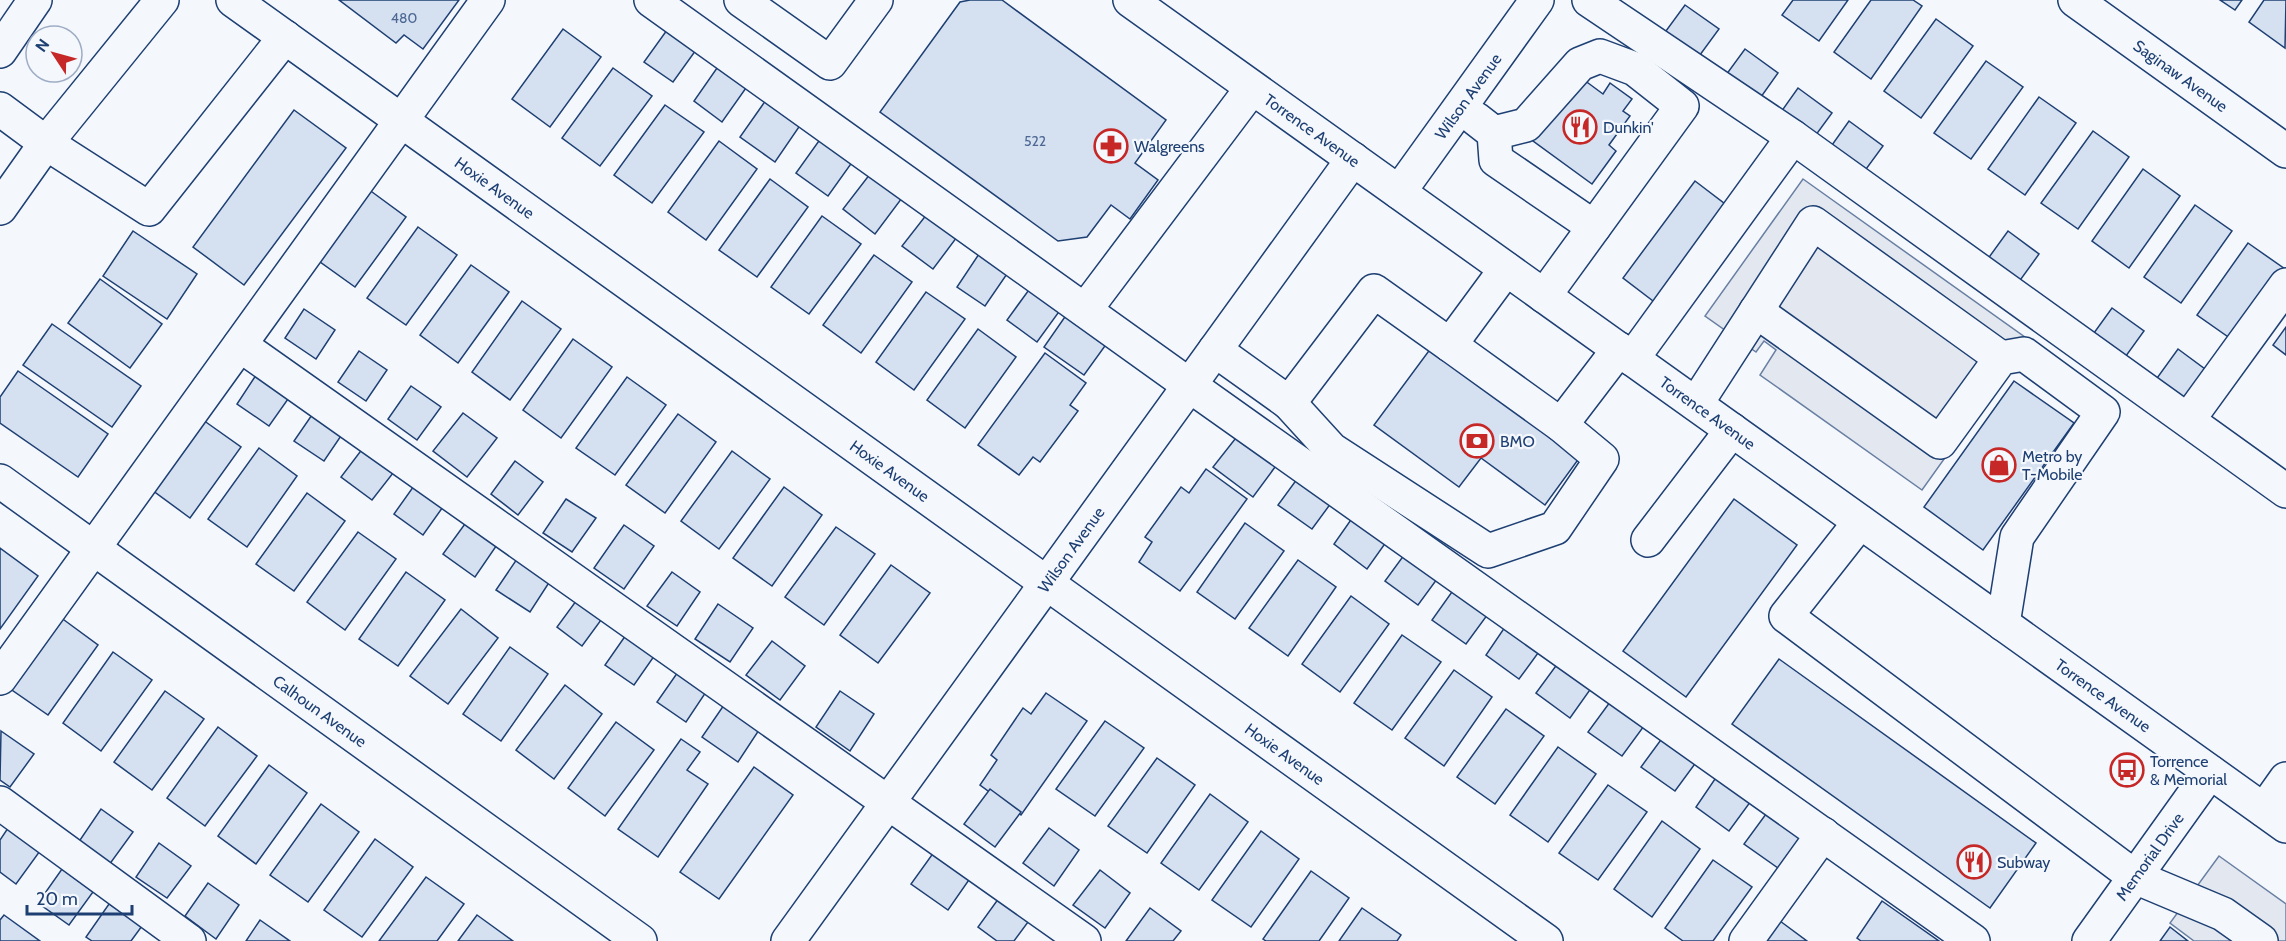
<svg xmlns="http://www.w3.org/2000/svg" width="2286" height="941" font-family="Cabin,sans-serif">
  <rect width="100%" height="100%" fill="#f4f7fb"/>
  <g fill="#e3e8f0" stroke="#687fa3" stroke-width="1.5">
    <polygon points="1803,179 2029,340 1922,490 1760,375 1776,350 1764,341 1756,352 1705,316"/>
    <polygon points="2219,856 2286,904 2286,941 2194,941 2170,923"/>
  </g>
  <g fill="#d5e0f0" stroke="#1d3f73" stroke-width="1.5">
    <polygon points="339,0 459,0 423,49 404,35 396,43"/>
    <polygon points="970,0 1002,0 1166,120 1135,163 1158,180 1130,219 1111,205 1087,237 1058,241 880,112 960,2"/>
    <polygon points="1793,0 1848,0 1819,41 1782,15"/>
    <polygon points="1871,0 1913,0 1922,6 1871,79 1834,52"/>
    <polygon points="2220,0 2242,0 2235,10"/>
    <polygon points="2264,0 2286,0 2285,48 2249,22"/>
    <polygon points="1685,5 1719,29 1697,59 1663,35"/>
    <polygon points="1936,19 1973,46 1921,118 1884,91"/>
    <polygon points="563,29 601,57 550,127 512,99"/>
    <polygon points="667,30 696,50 673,82 644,62"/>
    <polygon points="1745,49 1778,73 1756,104 1723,79"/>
    <polygon points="1986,61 2023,87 1971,159 1934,133"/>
    <polygon points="613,68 652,96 600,166 562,138"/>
    <polygon points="717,68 746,88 722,122 694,101"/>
    <polygon points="1580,77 1603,94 1610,83 1632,99 1623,111 1630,116 1609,145 1616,151 1592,184 1529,138"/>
    <polygon points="1798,88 1832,113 1810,143 1776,119"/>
    <polygon points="2039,97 2076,123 2025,195 1988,169"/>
    <polygon points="766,100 801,124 775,162 740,137"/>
    <polygon points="665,105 704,132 652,203 614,175"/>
    <polygon points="294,110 346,148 244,285 193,247"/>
    <polygon points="1849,121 1883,146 1861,176 1827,152"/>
    <polygon points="2093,131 2129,157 2078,229 2041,203"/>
    <polygon points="821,138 853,161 828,196 796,173"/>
    <polygon points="719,141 757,169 706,240 668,212"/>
    <polygon points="2143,169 2180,196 2129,268 2092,241"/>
    <polygon points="870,174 902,198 875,234 843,209"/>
    <polygon points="770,179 808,207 757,277 719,250"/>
    <polygon points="1695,181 1729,207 1657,304 1623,278"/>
    <polygon points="368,189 406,217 355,287 316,259"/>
    <polygon points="2195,205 2232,231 2181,303 2144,277"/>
    <polygon points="927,214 957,237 933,269 902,246"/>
    <polygon points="822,216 861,244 809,314 771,287"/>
    <polygon points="418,227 457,255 406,325 367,298"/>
    <polygon points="133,231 197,274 167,319 103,276"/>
    <polygon points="2008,231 2039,254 2013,290 1982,267"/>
    <polygon points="2248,243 2285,269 2234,341 2197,315"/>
    <polygon points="981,251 1009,271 985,306 957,287"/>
    <polygon points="874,255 912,282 861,353 823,325"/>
    <polygon points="471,265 509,292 458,363 420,335"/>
    <polygon points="100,279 162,324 130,368 68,323"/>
    <polygon points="1031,287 1061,309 1037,342 1007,320"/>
    <polygon points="926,292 965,319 914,390 876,362"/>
    <polygon points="522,301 561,329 510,400 472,372"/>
    <polygon points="2112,308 2144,331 2118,367 2086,344"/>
    <polygon points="304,309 335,330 316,359 285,338"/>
    <polygon points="1069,311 1110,339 1084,375 1044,347"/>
    <polygon points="52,324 141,386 112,427 23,365"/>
    <polygon points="2286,327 2286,355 2273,345"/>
    <polygon points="978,329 1016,357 965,428 927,400"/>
    <polygon points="573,339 612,367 561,438 523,410"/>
    <polygon points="1431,348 1580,457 1545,505 1481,458 1459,487 1374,425"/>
    <polygon points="2178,349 2209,372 2183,408 2152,385"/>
    <polygon points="359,351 387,370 366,401 338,382"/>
    <polygon points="1045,353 1086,383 1070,405 1078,411 1040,462 1033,457 1019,475 978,445"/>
    <polygon points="260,369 293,392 269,426 237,404"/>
    <polygon points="18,371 108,434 78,477 0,423 0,397"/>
    <polygon points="627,377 666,405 615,475 576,448"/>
    <polygon points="2014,381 2074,423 1983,550 1924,507"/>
    <polygon points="411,386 441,407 417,440 388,419"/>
    <polygon points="316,409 345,430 324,461 294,441"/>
    <polygon points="463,413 497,438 467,477 433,451"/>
    <polygon points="678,414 716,442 665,513 626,485"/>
    <polygon points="203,420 241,447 190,518 152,490"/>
    <polygon points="1239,434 1278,463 1253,497 1213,467"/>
    <polygon points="366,444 397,468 372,500 341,477"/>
    <polygon points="259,448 297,476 247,547 208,519"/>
    <polygon points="732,451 770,479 719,549 681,521"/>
    <polygon points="515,461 543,482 518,515 491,494"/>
    <polygon points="1206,469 1247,499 1180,591 1139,562 1152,542 1145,537 1181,487 1189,493"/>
    <polygon points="1300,475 1334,499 1312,529 1278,505"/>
    <polygon points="416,483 445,504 423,535 394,514"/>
    <polygon points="784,487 822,515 772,586 733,558"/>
    <polygon points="307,493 345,521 294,591 256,564"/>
    <polygon points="566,499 596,518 572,552 543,533"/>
    <polygon points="1734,499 1797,545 1686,697 1623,651"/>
    <polygon points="1355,514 1389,538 1367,569 1334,544"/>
    <polygon points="470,517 501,539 475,577 443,554"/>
    <polygon points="1245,523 1284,551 1235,619 1197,592"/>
    <polygon points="624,525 654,546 624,589 594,568"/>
    <polygon points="836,527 875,554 824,625 785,597"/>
    <polygon points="358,532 396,559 345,630 307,602"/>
    <polygon points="0,548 38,576 0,629"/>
    <polygon points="1407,551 1440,575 1418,605 1385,581"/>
    <polygon points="519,556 552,578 530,612 496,590"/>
    <polygon points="1298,560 1336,587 1288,656 1249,628"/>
    <polygon points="891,565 930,593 878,663 840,635"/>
    <polygon points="406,572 445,600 398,666 359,639"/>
    <polygon points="672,572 700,592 677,626 647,606"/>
    <polygon points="1454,589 1488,614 1466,644 1432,620"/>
    <polygon points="1351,596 1389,624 1340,692 1302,664"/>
    <polygon points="579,597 604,616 582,646 557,627"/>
    <polygon points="718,604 753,628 730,662 695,639"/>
    <polygon points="461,609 498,638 448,704 410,676"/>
    <polygon points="60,617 98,645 48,715 9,688"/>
    <polygon points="1507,624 1541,649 1519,679 1486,655"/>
    <polygon points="628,632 657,652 634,685 605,665"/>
    <polygon points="1402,635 1441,662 1392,730 1354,703"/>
    <polygon points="772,641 805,666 780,700 746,675"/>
    <polygon points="510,647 548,674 501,741 463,714"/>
    <polygon points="113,652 152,680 101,751 63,723"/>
    <polygon points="1779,659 2036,843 1990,908 1732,724"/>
    <polygon points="1558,663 1592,687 1570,718 1536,693"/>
    <polygon points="680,669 708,689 686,722 657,702"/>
    <polygon points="1454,670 1492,697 1444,766 1405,738"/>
    <polygon points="565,685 602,714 554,779 516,750"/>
    <polygon points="165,691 204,719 152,790 114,762"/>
    <polygon points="840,691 874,714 850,751 816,727"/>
    <polygon points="1046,693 1087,721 1021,815 980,785 997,760 991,755 1023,708 1031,714"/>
    <polygon points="726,702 761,727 738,762 702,737"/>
    <polygon points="1610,702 1644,726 1622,756 1588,732"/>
    <polygon points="1506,709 1544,736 1495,804 1457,777"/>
    <polygon points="1105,721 1144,748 1095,816 1056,789"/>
    <polygon points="616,722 654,750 605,816 568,788"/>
    <polygon points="218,727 257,756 205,826 167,798"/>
    <polygon points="1,731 34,754 10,787 0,780"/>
    <polygon points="1663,737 1697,761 1675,791 1641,767"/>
    <polygon points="681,739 700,752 687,770 708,784 658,857 618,829"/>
    <polygon points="1558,747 1596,774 1548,842 1510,815"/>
    <polygon points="1157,758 1195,785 1147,853 1108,826"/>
    <polygon points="269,765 307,793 256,864 218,836"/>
    <polygon points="754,767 793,795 719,899 680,872"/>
    <polygon points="1717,776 1751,801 1729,831 1696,807"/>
    <polygon points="1608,785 1647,812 1598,880 1559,853"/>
    <polygon points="990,789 1021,812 995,847 964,824"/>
    <polygon points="1210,794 1248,822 1199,890 1161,863"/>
    <polygon points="321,804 359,832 308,902 270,875"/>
    <polygon points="101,809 133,832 109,865 78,843"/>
    <polygon points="1766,814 1800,838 1778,868 1744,844"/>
    <polygon points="1662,821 1700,849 1652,917 1614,889"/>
    <polygon points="8,828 40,851 16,884 0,872 0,840"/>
    <polygon points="1049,828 1079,850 1054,886 1023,863"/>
    <polygon points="1261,831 1299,859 1251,927 1212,900"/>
    <polygon points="375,839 413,867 362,937 324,910"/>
    <polygon points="159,843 191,866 167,898 136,877"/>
    <polygon points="934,852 971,877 948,910 911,884"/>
    <polygon points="1713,860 1752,887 1713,941 1683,941 1665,928"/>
    <polygon points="62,869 93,892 69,925 38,903"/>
    <polygon points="1100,870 1130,893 1105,928 1073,905"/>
    <polygon points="1311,871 1349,898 1319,941 1266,941 1263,939"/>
    <polygon points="426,877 464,904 437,941 379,941"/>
    <polygon points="208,883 239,905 216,939 185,916"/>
    <polygon points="1004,891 1034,914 1014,941 997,941 978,927"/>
    <polygon points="1882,901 1939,941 1861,941 1857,938"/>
    <polygon points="109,904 142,926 131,941 92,941 86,937"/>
    <polygon points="1150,908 1181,931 1173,941 1126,941"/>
    <polygon points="1362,908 1401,935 1397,941 1339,941"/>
    <polygon points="4,915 40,941 0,941 0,920"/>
    <polygon points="477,915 513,941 458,941"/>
    <polygon points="260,920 290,941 246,941"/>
    <polygon points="1780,921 1807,941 1765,941"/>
    <polygon points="2170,927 2188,941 2160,941"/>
  </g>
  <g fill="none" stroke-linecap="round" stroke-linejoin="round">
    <g stroke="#1d3f73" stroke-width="36">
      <g id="minor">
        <path id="s1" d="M233 0 1546 941"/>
        <polyline points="651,0 1189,385 1973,941"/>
        <polyline points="741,0 830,63 876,0"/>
        <polyline points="1589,0 1793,137 2286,491"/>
        <path id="s2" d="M2075 0 2286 151"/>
        <polyline points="0,51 35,0"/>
        <polyline points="0,109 46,143 149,209 285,37"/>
        <polyline points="1476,119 1494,133 1496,160 1594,227"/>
        <polyline points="1494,133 1526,125 1580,64 1600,56 1635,69 1682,106 1544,296"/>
        <path id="s3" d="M1399 192 1537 0"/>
        <polyline points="1085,310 1252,88"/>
        <polyline points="1756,311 1940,442 2001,358 2024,354 2103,412 2017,537 2003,624"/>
        <polyline points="240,345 1084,941"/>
        <polyline points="1215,350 1289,403 1374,291 1450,345 1506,269"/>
        <polyline points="1632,359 1793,137"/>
        <polyline points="1289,403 1331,449 1488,551 1555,528 1602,459 1561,425 1450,345"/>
        <polyline points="1696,404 1813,223 2001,358"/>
        <polyline points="2188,420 2286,285"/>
        <polyline points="1561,425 1619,349"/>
        <path id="s4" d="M0 481 640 941"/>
        <polyline points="1860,522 1786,616 2135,877 2223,914 2261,941"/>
        <polyline points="1648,540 1732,430"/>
        <polyline points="0,678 488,0"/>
        <polyline points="0,803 189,941"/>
        <polyline points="2264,810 2286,779"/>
        <path id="s5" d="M788 941 1353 159"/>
        <polyline points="1746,941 1823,834"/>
        <path id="s6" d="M2089 941 2210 772"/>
      </g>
    </g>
    <g stroke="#1d3f73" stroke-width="36">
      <g id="major">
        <path id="s7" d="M1130 0 2286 826"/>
        <polyline points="0,208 46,143 162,0"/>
      </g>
    </g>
    <use href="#minor" stroke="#f4f7fb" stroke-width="33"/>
    <use href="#major" stroke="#f4f7fb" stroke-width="33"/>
  </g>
  <defs>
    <g id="restaurant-ring" transform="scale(1.725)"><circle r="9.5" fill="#f4f7fb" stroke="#c62828" stroke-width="1.5"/><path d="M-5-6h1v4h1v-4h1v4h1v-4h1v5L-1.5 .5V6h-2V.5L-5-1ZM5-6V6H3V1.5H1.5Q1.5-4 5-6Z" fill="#c62828"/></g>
    <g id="pharmacy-ring" transform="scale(1.725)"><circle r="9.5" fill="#f4f7fb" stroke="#c62828" stroke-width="1.5"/><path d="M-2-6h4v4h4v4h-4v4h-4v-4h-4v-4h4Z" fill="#c62828"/></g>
    <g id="bank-ring" transform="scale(1.725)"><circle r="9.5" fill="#f4f7fb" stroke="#c62828" stroke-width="1.5"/><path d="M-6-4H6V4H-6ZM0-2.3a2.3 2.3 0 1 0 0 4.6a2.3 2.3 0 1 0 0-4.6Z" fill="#c62828"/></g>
    <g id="shop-ring" transform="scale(1.725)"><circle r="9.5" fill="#f4f7fb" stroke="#c62828" stroke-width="1.5"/><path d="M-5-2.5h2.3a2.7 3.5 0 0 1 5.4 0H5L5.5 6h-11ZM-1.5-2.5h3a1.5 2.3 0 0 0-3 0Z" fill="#c62828"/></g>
    <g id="bus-ring" transform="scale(1.725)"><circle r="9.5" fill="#f4f7fb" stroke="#c62828" stroke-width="1.5"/><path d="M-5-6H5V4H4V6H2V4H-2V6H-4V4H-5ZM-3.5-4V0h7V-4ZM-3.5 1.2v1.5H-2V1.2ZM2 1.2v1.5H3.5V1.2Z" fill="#c62828"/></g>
  </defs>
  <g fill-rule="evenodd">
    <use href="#restaurant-ring" x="1580" y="127"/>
    <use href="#pharmacy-ring" x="1111" y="146"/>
    <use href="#bank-ring" x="1477" y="441"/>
    <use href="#shop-ring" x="1999" y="465"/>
    <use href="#bus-ring" x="2127" y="770"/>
    <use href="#restaurant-ring" x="1974" y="862"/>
  </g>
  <g text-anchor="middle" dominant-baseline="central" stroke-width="4.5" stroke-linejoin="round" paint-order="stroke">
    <g font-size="14" fill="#4b6792">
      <text x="404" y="18">480</text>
      <text x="1035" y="141">522</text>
    </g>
    <g font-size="16" fill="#1d3f73" stroke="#f4f7fb">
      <text stroke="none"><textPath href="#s2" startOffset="130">Saginaw Avenue</textPath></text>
      <text stroke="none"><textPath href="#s3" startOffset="118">Wilson Avenue</textPath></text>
      <text stroke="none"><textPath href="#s7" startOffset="224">Torrence Avenue</textPath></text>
      <text stroke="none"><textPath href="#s1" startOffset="322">Hoxie Avenue</textPath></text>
      <text stroke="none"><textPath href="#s7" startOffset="710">Torrence Avenue</textPath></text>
      <text stroke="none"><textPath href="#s1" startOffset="808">Hoxie Avenue</textPath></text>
      <text stroke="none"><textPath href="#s5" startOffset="483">Wilson Avenue</textPath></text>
      <text stroke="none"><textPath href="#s7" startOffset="1196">Torrence Avenue</textPath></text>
      <text stroke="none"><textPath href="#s4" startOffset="394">Calhoun Avenue</textPath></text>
      <text stroke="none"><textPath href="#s1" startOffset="1294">Hoxie Avenue</textPath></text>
      <text stroke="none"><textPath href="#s6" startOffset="104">Memorial Drive</textPath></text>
    </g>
    <g font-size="16" fill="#1d3f73" stroke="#f4f7fb" text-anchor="start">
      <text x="1603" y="127">Dunkin'</text>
      <text x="1134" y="146">Walgreens</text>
      <text x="1500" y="441">BMO</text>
      <text x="2022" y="456">Metro by<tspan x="2022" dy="18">T-Mobile</tspan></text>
      <text x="2150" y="761">Torrence<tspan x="2150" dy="18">&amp; Memorial</tspan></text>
      <text x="1997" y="862">Subway</text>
    </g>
  </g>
  <g transform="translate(54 54) rotate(306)"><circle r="28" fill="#f4f7fb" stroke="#9eadc5" stroke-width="1.5"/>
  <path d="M0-4.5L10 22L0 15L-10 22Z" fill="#c62828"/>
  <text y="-9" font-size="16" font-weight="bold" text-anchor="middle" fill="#1d3f73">N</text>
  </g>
  <path d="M27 905v9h105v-9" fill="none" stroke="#1d3f73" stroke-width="3"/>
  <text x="36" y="905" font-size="18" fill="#1d3f73" stroke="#f4f7fb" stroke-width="4.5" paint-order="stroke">20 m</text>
</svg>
